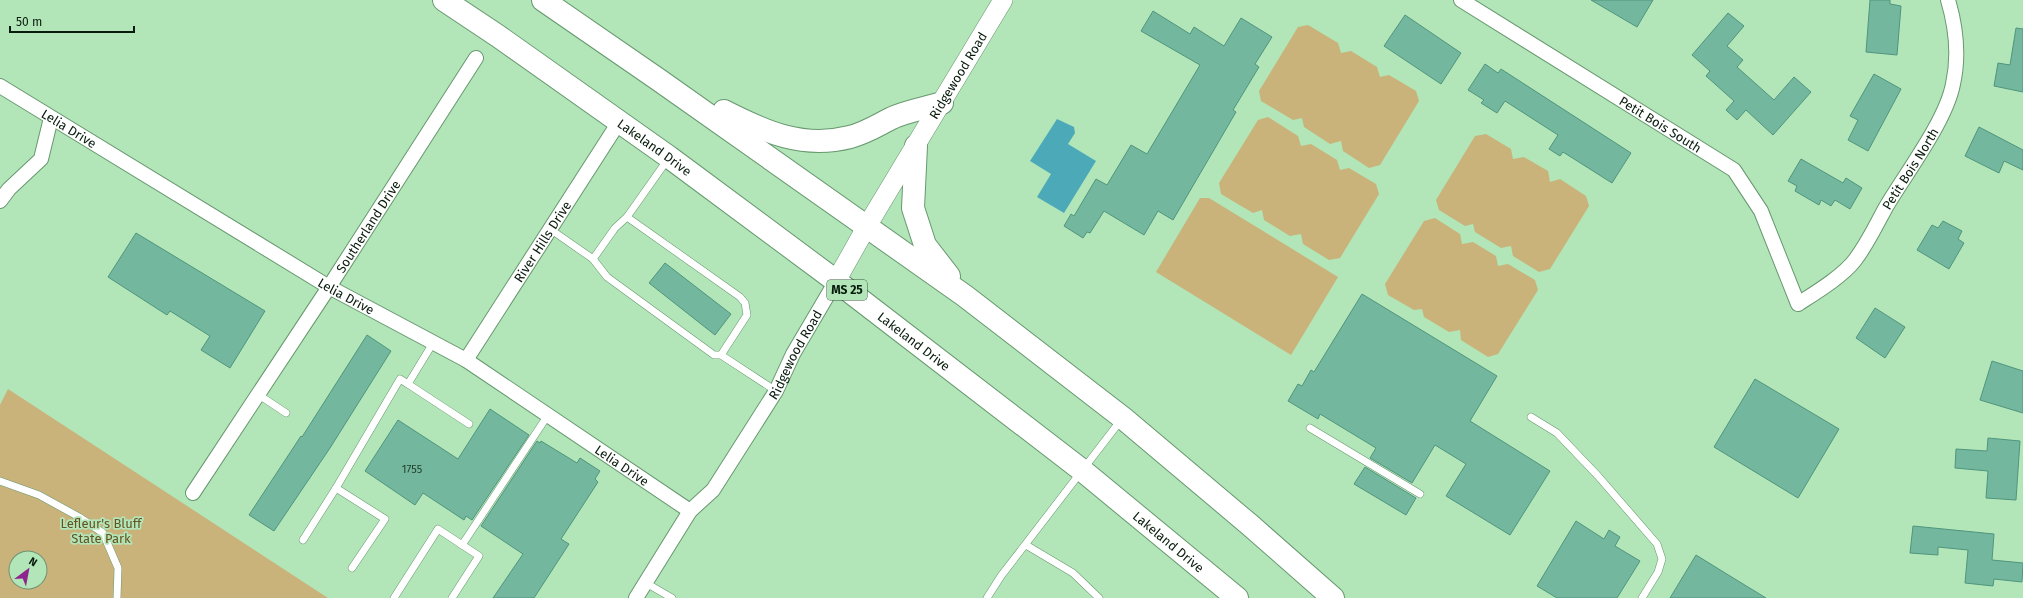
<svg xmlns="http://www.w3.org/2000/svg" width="2023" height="598" font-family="'Fira Sans',sans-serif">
  <rect width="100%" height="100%" fill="#b2e5b8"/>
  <g fill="#c9b37a" fill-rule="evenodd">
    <polygon points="1308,25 1338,43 1341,53 1351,51 1377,67 1380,77 1389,75 1416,91 1419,101 1380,165 1369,168 1343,151 1341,141 1330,144 1304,127 1302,118 1293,120 1261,101 1259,91 1298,27"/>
    <polygon points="1268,117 1298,136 1301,146 1311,144 1337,160 1340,170 1349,168 1376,184 1379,194 1340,258 1329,260 1303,244 1301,234 1290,236 1264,220 1262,210 1253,213 1221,194 1219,183 1258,120"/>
    <polygon points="1486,134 1511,149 1513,159 1524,157 1548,171 1550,182 1560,179 1586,196 1589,206 1550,269 1539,272 1513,256 1511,246 1501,248 1475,232 1473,224 1465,226 1439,210 1436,200 1475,136"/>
    <polygon points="1200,198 1209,198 1338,277 1291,355 1156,272"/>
    <polygon points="1435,218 1460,234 1462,244 1473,242 1496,256 1498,266 1508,264 1535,280 1538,290 1498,354 1488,357 1461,340 1460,330 1449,332 1424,317 1422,309 1414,310 1388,295 1385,284 1424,221"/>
    <path d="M8 389 328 598H0V405ZM16 558H40V582H16Z"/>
  </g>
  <polygon fill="#4caab8" points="1057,119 1074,127 1075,133 1068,144 1096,161 1064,213 1037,197 1051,174 1030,161"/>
  <g fill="#73b89e" stroke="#50957c">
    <polygon points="1591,0 1653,0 1637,27"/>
    <polygon points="1870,0 1890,0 1890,4 1901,6 1897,55 1866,52"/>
    <polygon points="1153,11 1190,34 1194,27 1224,46 1241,18 1272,37 1255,64 1259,67 1233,110 1236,112 1173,220 1158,211 1144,235 1104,211 1090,233 1087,232 1083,238 1064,226 1071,214 1074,216 1096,179 1107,185 1131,145 1147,154 1200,65 1141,31"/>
    <polygon points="1728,13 1744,26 1727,46 1743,60 1737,67 1774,100 1794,77 1811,92 1773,135 1746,110 1737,120 1726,110 1734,101 1706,76 1710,71 1692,55"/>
    <polygon points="1405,15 1461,53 1441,84 1384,46"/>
    <polygon points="2016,28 2023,29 2023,92 1994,86 1998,63 2010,65"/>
    <polygon points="1485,64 1498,73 1501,69 1631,153 1612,183 1563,152 1560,156 1549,149 1558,135 1505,101 1497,113 1481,103 1484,100 1468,90"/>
    <polygon points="1874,74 1901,89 1868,151 1848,140 1858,120 1850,116"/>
    <polygon points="1979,127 2023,150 2023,170 2004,161 1999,173 1965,156"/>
    <polygon points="1801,159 1843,183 1846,178 1862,188 1850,209 1835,200 1831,206 1821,200 1819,205 1795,191 1797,186 1788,181"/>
    <polygon points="1943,221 1962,231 1958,239 1964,243 1949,269 1917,250 1932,225 1938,228"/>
    <polygon points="136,233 265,311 230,368 201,350 210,336 170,311 167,315 108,277"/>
    <polygon points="665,263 731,314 715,335 649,283"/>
    <polygon points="1362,294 1497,376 1470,421 1550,471 1510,535 1446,496 1466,464 1435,445 1412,483 1370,458 1376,448 1320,414 1318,419 1288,401 1298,384 1302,386 1311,370 1314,372"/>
    <polygon points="1875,308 1905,327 1885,358 1856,338"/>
    <polygon points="367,335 391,351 330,448 274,531 249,515 301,436 302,437"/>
    <polygon points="1992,361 2023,371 2023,413 1980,400"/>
    <polygon points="1755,379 1839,429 1798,498 1714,447"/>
    <polygon points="490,409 529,435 472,520 466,516 464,520 423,493 415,505 365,471 398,420 458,459"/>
    <polygon points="1988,438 2020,441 2016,500 1986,498 1988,471 1955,468 1956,449 1987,451"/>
    <polygon points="537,441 540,443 541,441 577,463 580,458 600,471 595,479 598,482 561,539 569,544 534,598 493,598 523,554 481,526"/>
    <polygon points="1365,467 1416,498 1406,515 1354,484"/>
    <polygon points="1576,521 1604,539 1609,530 1620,537 1615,546 1640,561 1617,598 1557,598 1537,586"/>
    <polygon points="1913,526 1994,534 1992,560 2023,563 2022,582 1994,579 1993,586 1965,583 1968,550 1938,547 1938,555 1910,553"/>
    <polygon points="1696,555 1730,576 1766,598 1670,598"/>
  </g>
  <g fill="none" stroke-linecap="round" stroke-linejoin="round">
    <g stroke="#67986f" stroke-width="8">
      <g id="lane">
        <polyline points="627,217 668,159"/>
        <polyline points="550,229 593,259"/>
        <polyline points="433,343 408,384 469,424"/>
        <polyline points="721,355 747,315 745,303 740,297 627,217 615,228 593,259 607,277 714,355 721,355 776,391"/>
        <polyline points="259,395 286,413"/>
        <polyline points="1531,417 1557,433 1598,476 1657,544 1662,559 1658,572 1642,598"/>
        <polyline points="1310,428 1420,494"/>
        <polyline points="0,481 39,495 79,517 103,533 118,568 117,598"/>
        <polyline points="303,540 336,488"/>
        <polyline points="462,545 548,415"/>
        <polyline points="1026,545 1073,573 1099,598"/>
        <polyline points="352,568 385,519 336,488 400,379 408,384"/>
        <polyline points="646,583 672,598"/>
        <polyline points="394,598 438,529 479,556 452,598"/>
        <polyline points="987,598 1001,576 1121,420"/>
      </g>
    </g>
    <g stroke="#67986f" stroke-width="16">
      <g id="street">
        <path id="s1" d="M1461 0 1734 170 1761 211 1798 304C1815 293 1843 276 1855 260 1868 243 1876 225 1886 207 1906 173 1946 121 1953 84 1959 57 1956 27 1948 0"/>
        <path id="s2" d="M0 86 329 287 466 360 690 511"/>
        <polyline points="0,201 9,189 41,159 51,118"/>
        <path id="s3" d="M466 360 619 122"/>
        <path id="s4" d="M193 493 329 287 476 58"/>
        <path id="s5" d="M636 598 690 511 713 490 776 391 793 354 836 281"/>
      </g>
    </g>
    <g stroke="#67986f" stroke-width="20">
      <g id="secondary">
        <path id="s6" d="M836 281 867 226 1003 0"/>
      </g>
    </g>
    <g stroke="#67986f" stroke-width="24">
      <g id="highway">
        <path id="s7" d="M444 0 498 36 669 157 836 281 1083 471 1237 598"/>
        <polyline points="543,0 659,80 965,296 1123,418 1250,525 1333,598"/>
        <path d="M724 111C765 132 803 149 850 137 866 133 878 125 892 118 907 111 926 108 942 103"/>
        <polyline points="916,146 913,208 925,245 949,276"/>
      </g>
    </g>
    <use href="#lane" stroke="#fff" stroke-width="7"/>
    <use href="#street" stroke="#fff" stroke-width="14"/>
    <use href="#secondary" stroke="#fff" stroke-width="19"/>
    <use href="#highway" stroke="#fff" stroke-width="22"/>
  </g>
  <g text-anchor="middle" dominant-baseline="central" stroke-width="3.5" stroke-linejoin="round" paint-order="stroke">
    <g font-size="11" fill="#234230">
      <text x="412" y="469">1755</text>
    </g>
    <rect fill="#b2e5b8" stroke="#3b5840" stroke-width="1" x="827" y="280" width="40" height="20" rx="3"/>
    <g font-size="12" font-weight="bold" fill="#081b0c">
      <text x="847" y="290">MS 25</text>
    </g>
    <g font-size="13" fill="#081b0c" stroke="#b2e5b8">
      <text stroke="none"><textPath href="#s6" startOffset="239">Ridgewood Road</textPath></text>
      <text stroke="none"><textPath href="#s1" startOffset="235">Petit Bois South</textPath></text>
      <text stroke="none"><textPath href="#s2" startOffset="81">Lelia Drive</textPath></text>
      <text stroke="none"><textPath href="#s7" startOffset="257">Lakeland Drive</textPath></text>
      <text stroke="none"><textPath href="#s1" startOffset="650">Petit Bois North</textPath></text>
      <text stroke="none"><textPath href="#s4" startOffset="319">Southerland Drive</textPath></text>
      <text stroke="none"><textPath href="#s3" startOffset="141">River Hills Drive</textPath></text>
      <text stroke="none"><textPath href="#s2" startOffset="405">Lelia Drive</textPath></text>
      <text stroke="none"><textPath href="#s7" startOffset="581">Lakeland Drive</textPath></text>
      <text stroke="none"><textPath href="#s5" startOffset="292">Ridgewood Road</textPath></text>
      <text stroke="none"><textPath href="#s2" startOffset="729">Lelia Drive</textPath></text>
      <text stroke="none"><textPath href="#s7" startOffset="905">Lakeland Drive</textPath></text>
    </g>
    <g font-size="13" fill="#655220" stroke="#b2e5b8">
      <text x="101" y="523">Lefleur's Bluff<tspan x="101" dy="15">State Park</tspan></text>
    </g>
  </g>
  <g transform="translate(28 570) rotate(32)"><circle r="19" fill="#b2e5b8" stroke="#6e9473"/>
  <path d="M0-3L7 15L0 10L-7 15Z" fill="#8e278d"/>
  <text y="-6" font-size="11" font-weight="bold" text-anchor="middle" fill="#081b0c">N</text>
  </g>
  <path d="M10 26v6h124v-6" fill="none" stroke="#081b0c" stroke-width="2"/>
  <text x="16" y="26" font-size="12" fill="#081b0c" stroke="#b2e5b8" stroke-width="3" paint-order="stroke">50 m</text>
</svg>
